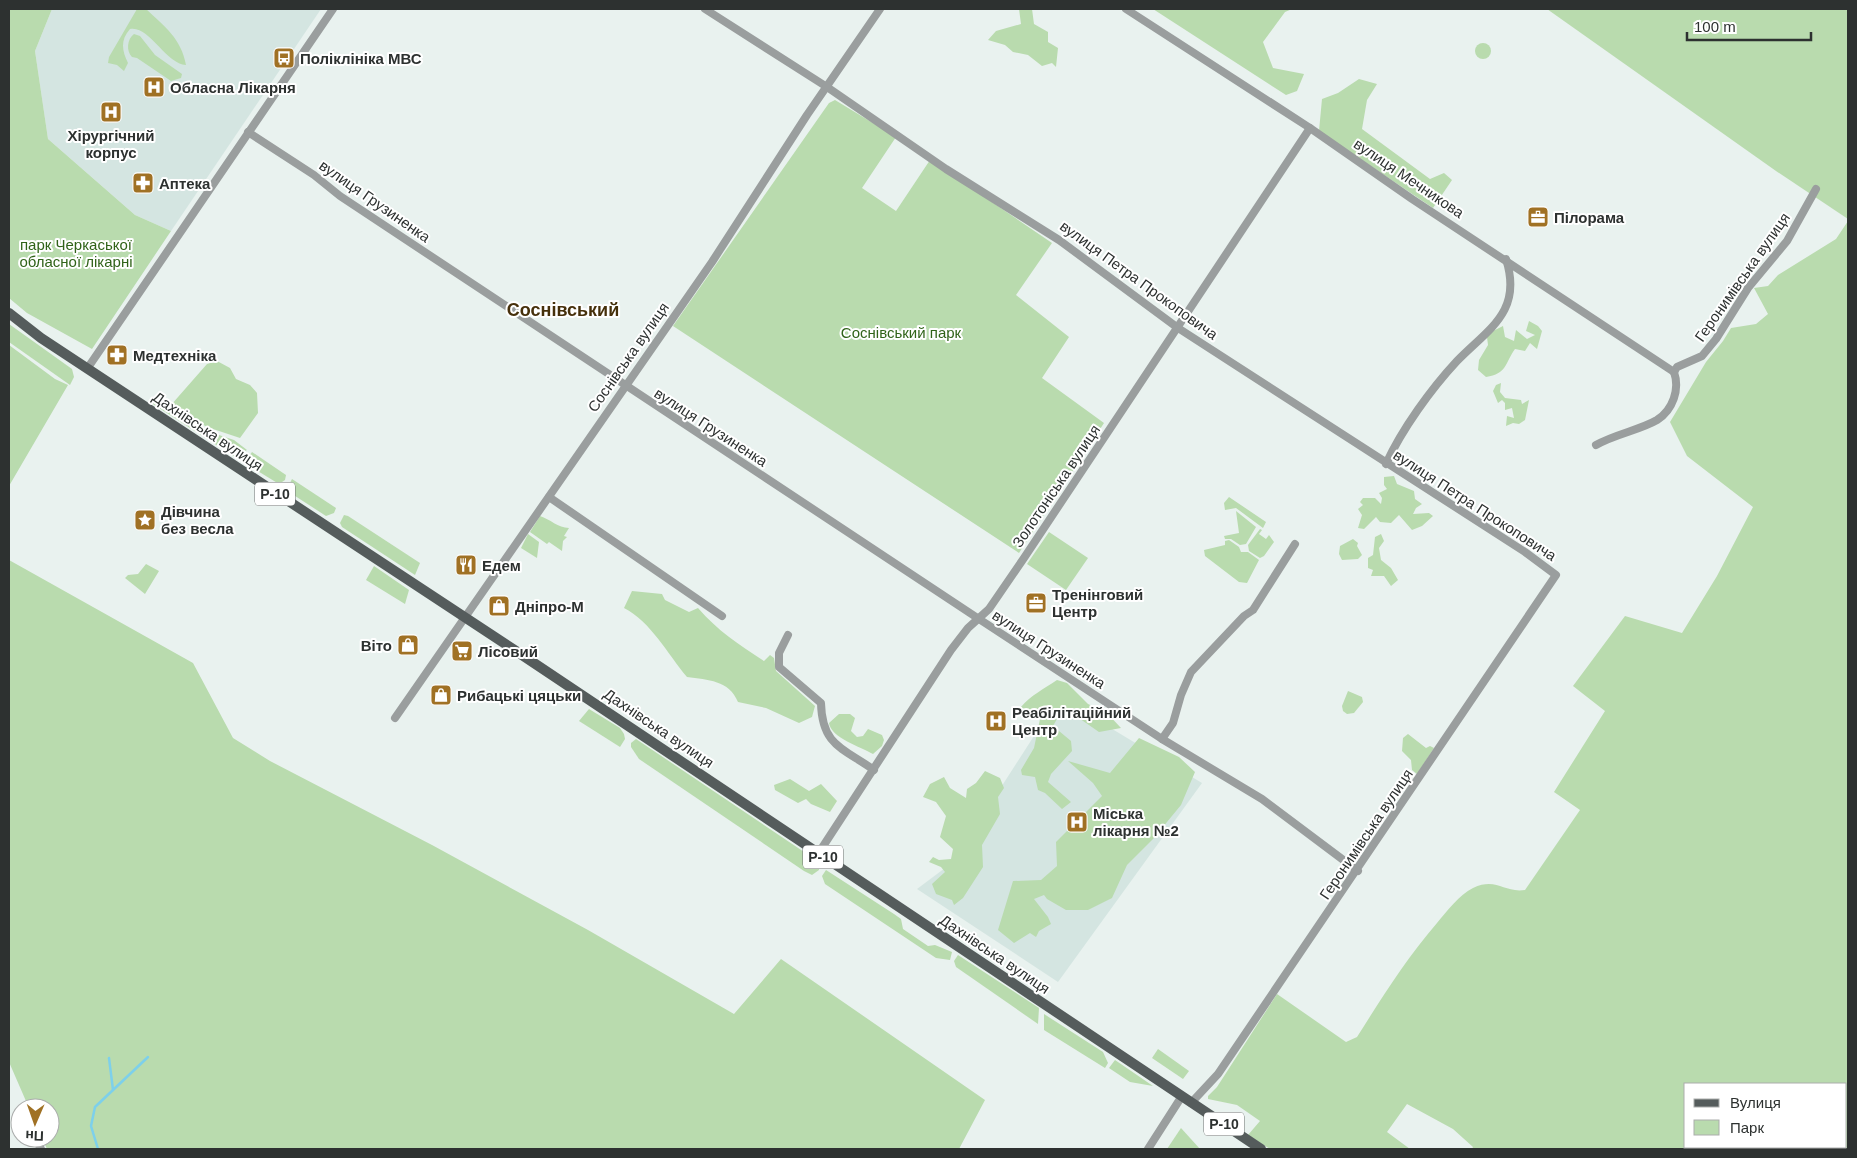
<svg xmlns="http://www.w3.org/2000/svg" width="1857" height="1158" font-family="Arial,sans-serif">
  <rect width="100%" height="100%" fill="#e9f2ef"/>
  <g fill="#d4e5e1">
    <polygon points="52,9 321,9 171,231 135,215 48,139 35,51"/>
    <polygon points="1059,697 1202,783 1058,982 917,889 953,862"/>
  </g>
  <g fill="#b9dbae" fill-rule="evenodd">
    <polygon points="9,9 52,9 35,51 48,139 135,215 171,231 92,349 27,313 9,298"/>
    <path d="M137 9H146C165 27 181 38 186 65 166 64 149 25 130 29 120 40 122 51 128 63L124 71 117 65 108 63 109 57Z"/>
    <polygon points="1019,9 1032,9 1034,24 1048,32 1048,42 1058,48 1056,67 1052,63 1042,66 1028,55 1013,52 1005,45 988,40 996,31 1021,24"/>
    <polygon points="1153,9 1292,9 1285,12 1263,42 1273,68 1304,74 1297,91 1286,95"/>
    <polygon points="1547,9 1848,9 1848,219 1776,171"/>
    <path d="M134 34 140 36 155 55 182 74 181 78 171 81 137 58 132 57C126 51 127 39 134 34Z"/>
    <circle cx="1483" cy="51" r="8"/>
    <polygon points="1359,79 1377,84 1367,100 1362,129 1430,179 1444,173 1452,180 1433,208 1319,131 1322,99 1338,93"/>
    <polygon points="835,100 896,137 862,188 896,211 930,160 1052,243 1016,295 1069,337 1042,378 1104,423 1019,553 673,326 829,103"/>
    <path d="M1848 221V1149H1472L1473 1147 1453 1129 1407 1104 1387 1132 1410 1149H1270L1248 1135 1260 1121 1237 1105 1208 1099V1096L1217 1087 1277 994 1346 1042 1357 1037C1383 996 1406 959 1437 923 1447 911 1459 895 1473 888 1497 877 1503 893 1525 890L1580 810 1554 792 1605 711 1573 686 1625 616 1682 633 1717 576 1753 507 1687 456 1670 422 1706 362 1723 341 1731 328 1756 324 1768 314 1754 288 1768 286 1778 275 1836 239ZM1686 1084H1846V1147H1686Z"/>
    <path d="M1529 321 1538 326 1542 331 1537 349 1530 343 1525 351 1515 349C1505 363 1507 374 1486 377L1478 370 1479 360 1488 345 1487 337 1493 331 1503 326 1505 337 1514 341 1516 330 1527 339 1535 335 1526 331Z"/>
    <polygon points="9,324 72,369 74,377 70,385 9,342"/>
    <polygon points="9,345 55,379 68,385 9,486"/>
    <polygon points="217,361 230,368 236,379 250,385 257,393 258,413 240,438 207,427 171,405 207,364"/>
    <polygon points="1501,383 1500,392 1505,398 1521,400 1522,404 1529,400 1525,420 1519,424 1513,423 1506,426 1507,416 1514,418 1512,408 1505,410 1505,403 1502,400 1498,403 1493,391 1496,385"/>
    <polygon points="151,398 201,429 234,440 247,450 235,457 153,404"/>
    <polygon points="252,452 286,475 285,480 279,484 248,465 247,459"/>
    <polygon points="1394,476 1397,484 1414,491 1415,499 1422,504 1416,508 1413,514 1429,513 1433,516 1422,526 1412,530 1399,515 1391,523 1380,522 1376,517 1364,529 1358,528 1362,515 1358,509 1363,505 1360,502 1363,498 1375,498 1381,504 1382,498 1379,493 1387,489 1384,485 1384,477"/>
    <polygon points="292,479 336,508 334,513 326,516 289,492 289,485"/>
    <polygon points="1229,497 1266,522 1263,528 1236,508 1225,510 1224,503"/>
    <polygon points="1236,511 1256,527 1246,544 1240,545 1231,539 1225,539 1224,536 1239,533"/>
    <polygon points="344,515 348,516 420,563 415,575 342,527 340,523"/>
    <path d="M540 516C550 519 558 528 569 528L564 536 567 537 563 541 562 551 549 542 547 544 530 532Z"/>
    <polygon points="1260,529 1262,530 1259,534 1266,539 1269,535 1274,542 1264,556 1260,558 1249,551 1248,545"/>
    <polygon points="1049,532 1088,558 1066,590 1027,564"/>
    <polygon points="528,534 539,542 537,558 521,548"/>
    <polygon points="1381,534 1384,541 1379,548 1381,560 1391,568 1398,580 1391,586 1384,576 1371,576 1373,570 1368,568 1368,558 1373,555 1375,537"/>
    <polygon points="1353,539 1358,543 1357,546 1362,555 1358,559 1342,560 1339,554 1340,546"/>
    <polygon points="1229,540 1239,547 1241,552 1248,552 1259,560 1247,583 1239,582 1205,556 1204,550 1225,545 1225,541"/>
    <polygon points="9,560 193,663 233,738 270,761 432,845 588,930 734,1014 781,959 985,1100 959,1149 47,1149 42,1138 50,1138 50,1108 29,1108 9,1062"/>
    <polygon points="146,564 159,571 145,594 125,578 128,575 138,574"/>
    <polygon points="374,566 409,590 405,604 366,580"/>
    <path d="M632 591 662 594 665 600 689 612 698 608C718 631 738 644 764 661L770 655 774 658 776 671 815 706 812 717 799 723 766 708 738 702C729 680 708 680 687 677 667 653 651 622 624 608Z"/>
    <path d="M1057 680 1067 683 1088 704 1106 712 1121 728 1099 732 1073 714 1062 710 1053 726 1071 741 1072 751 1051 774 1048 782 1071 802 1062 809 1045 793 1038 790 1035 777 1022 775 1021 770 1034 748 1040 719 1021 707C1031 695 1044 689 1057 680Z"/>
    <polygon points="1348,691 1362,697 1363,702 1354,713 1347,714 1343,711 1342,706"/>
    <polygon points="589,709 620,728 624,734 625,739 620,747 579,721"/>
    <path d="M839 714H850L855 718 851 731 857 737 863 736 868 729 882 735 884 740 882 746 873 754C861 747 831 738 829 723Z"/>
    <polygon points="1408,734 1426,748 1430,746 1434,748 1417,774 1412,770 1411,760 1402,751 1403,738"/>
    <polygon points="1139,738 1179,757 1195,772 1181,805 1153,839 1127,865 1112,898 1088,910 1066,910 1047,899 1044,895 1034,899 1048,917 1051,924 1039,931 1036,937 1030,933 1014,943 998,930 1013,881 1041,880 1057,866 1056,842 1102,796 1093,783 1068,761 1110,773"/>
    <polygon points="636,739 819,862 819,870 812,875 804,871 639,759 631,747 631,743"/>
    <polygon points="985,771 1000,778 1004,788 998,797 1000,814 982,845 983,867 963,898 954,905 952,900 936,894 932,884 945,872 941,867 929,862 933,857 939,860 951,859 953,849 940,837 946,816 936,802 923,797 930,784 944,777 950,788 966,798 967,789 976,783"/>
    <polygon points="790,779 809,791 821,784 837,801 830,812 811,804 806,799 798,803 775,790 774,785"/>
    <polygon points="826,870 894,914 901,919 903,929 928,946 935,945 952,952 950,960 936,958 825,884 822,876"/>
    <polygon points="958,955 1039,1008 1038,1024 956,967 954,961"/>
    <polygon points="1044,1014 1103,1052 1108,1063 1105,1068 1044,1030"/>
    <polygon points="1158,1049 1189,1071 1183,1079 1152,1058"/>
    <polygon points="1115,1060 1153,1086 1130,1082 1109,1068"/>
    <polygon points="1181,1128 1200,1149 1167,1149"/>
  </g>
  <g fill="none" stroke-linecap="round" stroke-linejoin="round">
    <g stroke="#7dd0eb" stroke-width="2.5">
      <polyline points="109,1058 113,1090"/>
      <polyline points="98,1149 91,1126 95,1107 148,1057"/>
    </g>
    <g stroke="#9a9e9e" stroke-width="8">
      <polyline points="705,9 827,87 946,169 1059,240 1178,328 1525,552 1556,575 1218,1074 1191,1103"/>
      <polyline points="1126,9 1310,128 1412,199 1674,372"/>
      <polyline points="248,132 314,175 340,196 979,619 1162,739 1262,799 1358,871"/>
      <polyline points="87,369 333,9"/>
      <polyline points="1674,372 1677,367 1702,356 1716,339 1748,288 1787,241 1816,189"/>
      <path d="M1596 445C1615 434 1640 430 1657 420 1673 410 1680 389 1674 372"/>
      <path d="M1386 464C1402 429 1431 389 1457 361 1488 329 1523 312 1506 259"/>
      <polyline points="549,497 722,616"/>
      <path d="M788 635 779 653V667L821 703C822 746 843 748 874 770"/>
      <polyline points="395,718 712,262 807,115 880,9"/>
      <polyline points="1162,739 1173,723 1181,695 1191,672 1244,616 1253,610 1295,544"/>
      <polyline points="818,854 951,650 968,628 989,609 1024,558 1310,128"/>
      <polyline points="35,1138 41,1149"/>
      <polyline points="1148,1149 1182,1096"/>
    </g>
    <polyline stroke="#555c5c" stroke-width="10" points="9,313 41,338 516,651 1261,1149"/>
  </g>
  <defs>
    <g id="bus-square" transform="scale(1.125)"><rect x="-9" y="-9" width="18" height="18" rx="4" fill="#a07124" stroke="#fff"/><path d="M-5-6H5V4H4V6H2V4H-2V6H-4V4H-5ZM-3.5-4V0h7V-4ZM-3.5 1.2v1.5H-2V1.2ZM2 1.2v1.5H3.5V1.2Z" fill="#fff"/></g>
    <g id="hospital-square" transform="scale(1.125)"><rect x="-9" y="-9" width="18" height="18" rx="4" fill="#a07124" stroke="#fff"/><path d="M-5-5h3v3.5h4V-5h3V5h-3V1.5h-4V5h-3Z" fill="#fff"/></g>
    <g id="pharmacy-square" transform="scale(1.125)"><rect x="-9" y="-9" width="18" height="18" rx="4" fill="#a07124" stroke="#fff"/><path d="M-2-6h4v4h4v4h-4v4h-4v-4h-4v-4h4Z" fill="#fff"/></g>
    <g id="office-square" transform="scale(1.125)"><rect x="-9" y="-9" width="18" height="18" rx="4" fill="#a07124" stroke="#fff"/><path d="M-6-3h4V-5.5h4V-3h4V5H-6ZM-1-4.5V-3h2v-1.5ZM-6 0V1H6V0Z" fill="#fff"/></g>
    <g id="sight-square" transform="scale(1.125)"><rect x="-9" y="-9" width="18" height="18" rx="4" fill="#a07124" stroke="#fff"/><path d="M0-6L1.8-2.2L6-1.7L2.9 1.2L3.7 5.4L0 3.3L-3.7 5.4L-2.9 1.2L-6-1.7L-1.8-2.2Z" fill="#fff"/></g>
    <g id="restaurant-square" transform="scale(1.125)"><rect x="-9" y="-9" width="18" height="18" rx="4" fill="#a07124" stroke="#fff"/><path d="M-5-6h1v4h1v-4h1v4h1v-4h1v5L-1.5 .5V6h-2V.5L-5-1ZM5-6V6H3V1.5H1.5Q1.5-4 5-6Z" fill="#fff"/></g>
    <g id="shop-square" transform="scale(1.125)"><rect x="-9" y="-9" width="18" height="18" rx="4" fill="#a07124" stroke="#fff"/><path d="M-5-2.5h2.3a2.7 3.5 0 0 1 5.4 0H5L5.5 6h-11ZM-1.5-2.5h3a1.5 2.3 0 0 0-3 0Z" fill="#fff"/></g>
    <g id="supermarket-square" transform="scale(1.125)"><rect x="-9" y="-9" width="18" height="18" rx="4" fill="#a07124" stroke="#fff"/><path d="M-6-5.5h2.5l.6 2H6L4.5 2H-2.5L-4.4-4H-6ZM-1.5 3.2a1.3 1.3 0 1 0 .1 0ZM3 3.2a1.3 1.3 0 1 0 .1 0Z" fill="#fff"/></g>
  </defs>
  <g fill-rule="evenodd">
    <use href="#bus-square" x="284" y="58"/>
    <use href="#hospital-square" x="154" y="87"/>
    <use href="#hospital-square" x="111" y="112"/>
    <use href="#pharmacy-square" x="143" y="183"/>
    <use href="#office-square" x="1538" y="217"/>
    <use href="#pharmacy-square" x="117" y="355"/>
    <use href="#sight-square" x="145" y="520"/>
    <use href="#restaurant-square" x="466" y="565"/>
    <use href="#office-square" x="1036" y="603"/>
    <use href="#shop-square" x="499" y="606"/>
    <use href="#shop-square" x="408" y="645"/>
    <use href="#supermarket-square" x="462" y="651"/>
    <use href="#shop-square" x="441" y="695"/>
    <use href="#hospital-square" x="996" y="721"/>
    <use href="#hospital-square" x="1077" y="822"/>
  </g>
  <g text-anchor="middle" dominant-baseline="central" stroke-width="4" stroke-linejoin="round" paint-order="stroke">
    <g fill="#fff" stroke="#6c6f6e" stroke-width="1">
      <rect x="255" y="482.5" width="40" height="23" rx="4"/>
      <rect x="803" y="845.5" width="40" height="23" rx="4"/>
      <rect x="1204" y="1112.5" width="40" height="23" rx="4"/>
    </g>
    <g font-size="14" font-weight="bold" fill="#2d3130">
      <text x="275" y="494">Р-10</text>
      <text x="823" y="857">Р-10</text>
      <text x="1224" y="1124">Р-10</text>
    </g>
    <g font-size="15" font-weight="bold" fill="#2d3130" stroke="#fff" text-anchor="start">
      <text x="300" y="58">Поліклініка МВС</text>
      <text x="170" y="87">Обласна Лікарня</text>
      <text x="111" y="135" text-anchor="middle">Хірургічний<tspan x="111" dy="17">корпус</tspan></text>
      <text x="159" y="183">Аптека</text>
      <text x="1554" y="217">Пілорама</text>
      <text x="133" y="355">Медтехніка</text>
      <text x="161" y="511">Дівчина<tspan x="161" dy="17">без весла</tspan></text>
      <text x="482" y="565">Едем</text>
      <text x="1052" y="594">Тренінговий<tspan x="1052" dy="17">Центр</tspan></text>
      <text x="515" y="606">Дніпро-М</text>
      <text x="392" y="645" text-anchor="end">Віто</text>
      <text x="478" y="651">Лісовий</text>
      <text x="457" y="695">Рибацькі цяцьки</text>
      <text x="1012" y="712">Реабілітаційний<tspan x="1012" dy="17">Центр</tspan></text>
      <text x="1093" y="813">Міська<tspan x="1093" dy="17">лікарня №2</tspan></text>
    </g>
    <g font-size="15" fill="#2d3130" stroke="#fff">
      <text transform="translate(1409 178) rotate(34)">вулиця Мечникова</text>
      <text transform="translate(375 201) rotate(35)">вулиця Грузиненка</text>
      <text transform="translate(1742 277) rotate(-55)">Геронимівська вулиця</text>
      <text transform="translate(1139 280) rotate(36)">вулиця Петра Прокоповича</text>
      <text transform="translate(628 357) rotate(-55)">Соснівська вулиця</text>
      <text transform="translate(711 427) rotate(33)">вулиця Грузиненка</text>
      <text transform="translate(208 431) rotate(34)">Дахнівська вулиця</text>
      <text transform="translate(1056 486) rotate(-56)">Золотоніська вулиця</text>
      <text transform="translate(1475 505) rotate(33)">вулиця Петра Прокоповича</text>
      <text transform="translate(1049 649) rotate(33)">вулиця Грузиненка</text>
      <text transform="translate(659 728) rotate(34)">Дахнівська вулиця</text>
      <text transform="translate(1366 834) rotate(-56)">Геронимівська вулиця</text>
      <text transform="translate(995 954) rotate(34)">Дахнівська вулиця</text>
    </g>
    <g font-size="15" fill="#306319" stroke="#fff">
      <text x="76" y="244">парк Черкаської<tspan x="76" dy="17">обласної лікарні</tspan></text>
      <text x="901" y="332">Соснівський парк</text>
    </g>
    <g font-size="18" font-weight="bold" fill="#46300b" stroke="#fff">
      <text x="563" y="310">Соснівський</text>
    </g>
  </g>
  <rect width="1857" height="1158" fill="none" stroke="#2d3130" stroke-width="20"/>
  <rect x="1684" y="1083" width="162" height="65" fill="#ffffff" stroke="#abadac"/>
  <rect x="1694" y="1099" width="25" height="8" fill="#555c5c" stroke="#abadac"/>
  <text x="1730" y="1108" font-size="15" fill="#2d3130">Вулиця</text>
  <rect x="1694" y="1120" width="25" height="15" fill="#b9dbae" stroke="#abadac"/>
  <text x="1730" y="1133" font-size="15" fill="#2d3130">Парк</text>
  <g transform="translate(35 1123) rotate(182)"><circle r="24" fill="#ffffff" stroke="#abadac"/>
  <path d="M0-4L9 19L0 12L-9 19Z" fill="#a07124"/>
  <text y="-8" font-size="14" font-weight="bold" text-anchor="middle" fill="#2d3130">Пн</text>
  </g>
  <path d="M1687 32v8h124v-8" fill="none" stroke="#2d3130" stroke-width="2.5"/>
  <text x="1694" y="32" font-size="15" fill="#2d3130" stroke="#ffffff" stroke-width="4" paint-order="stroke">100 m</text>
</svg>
